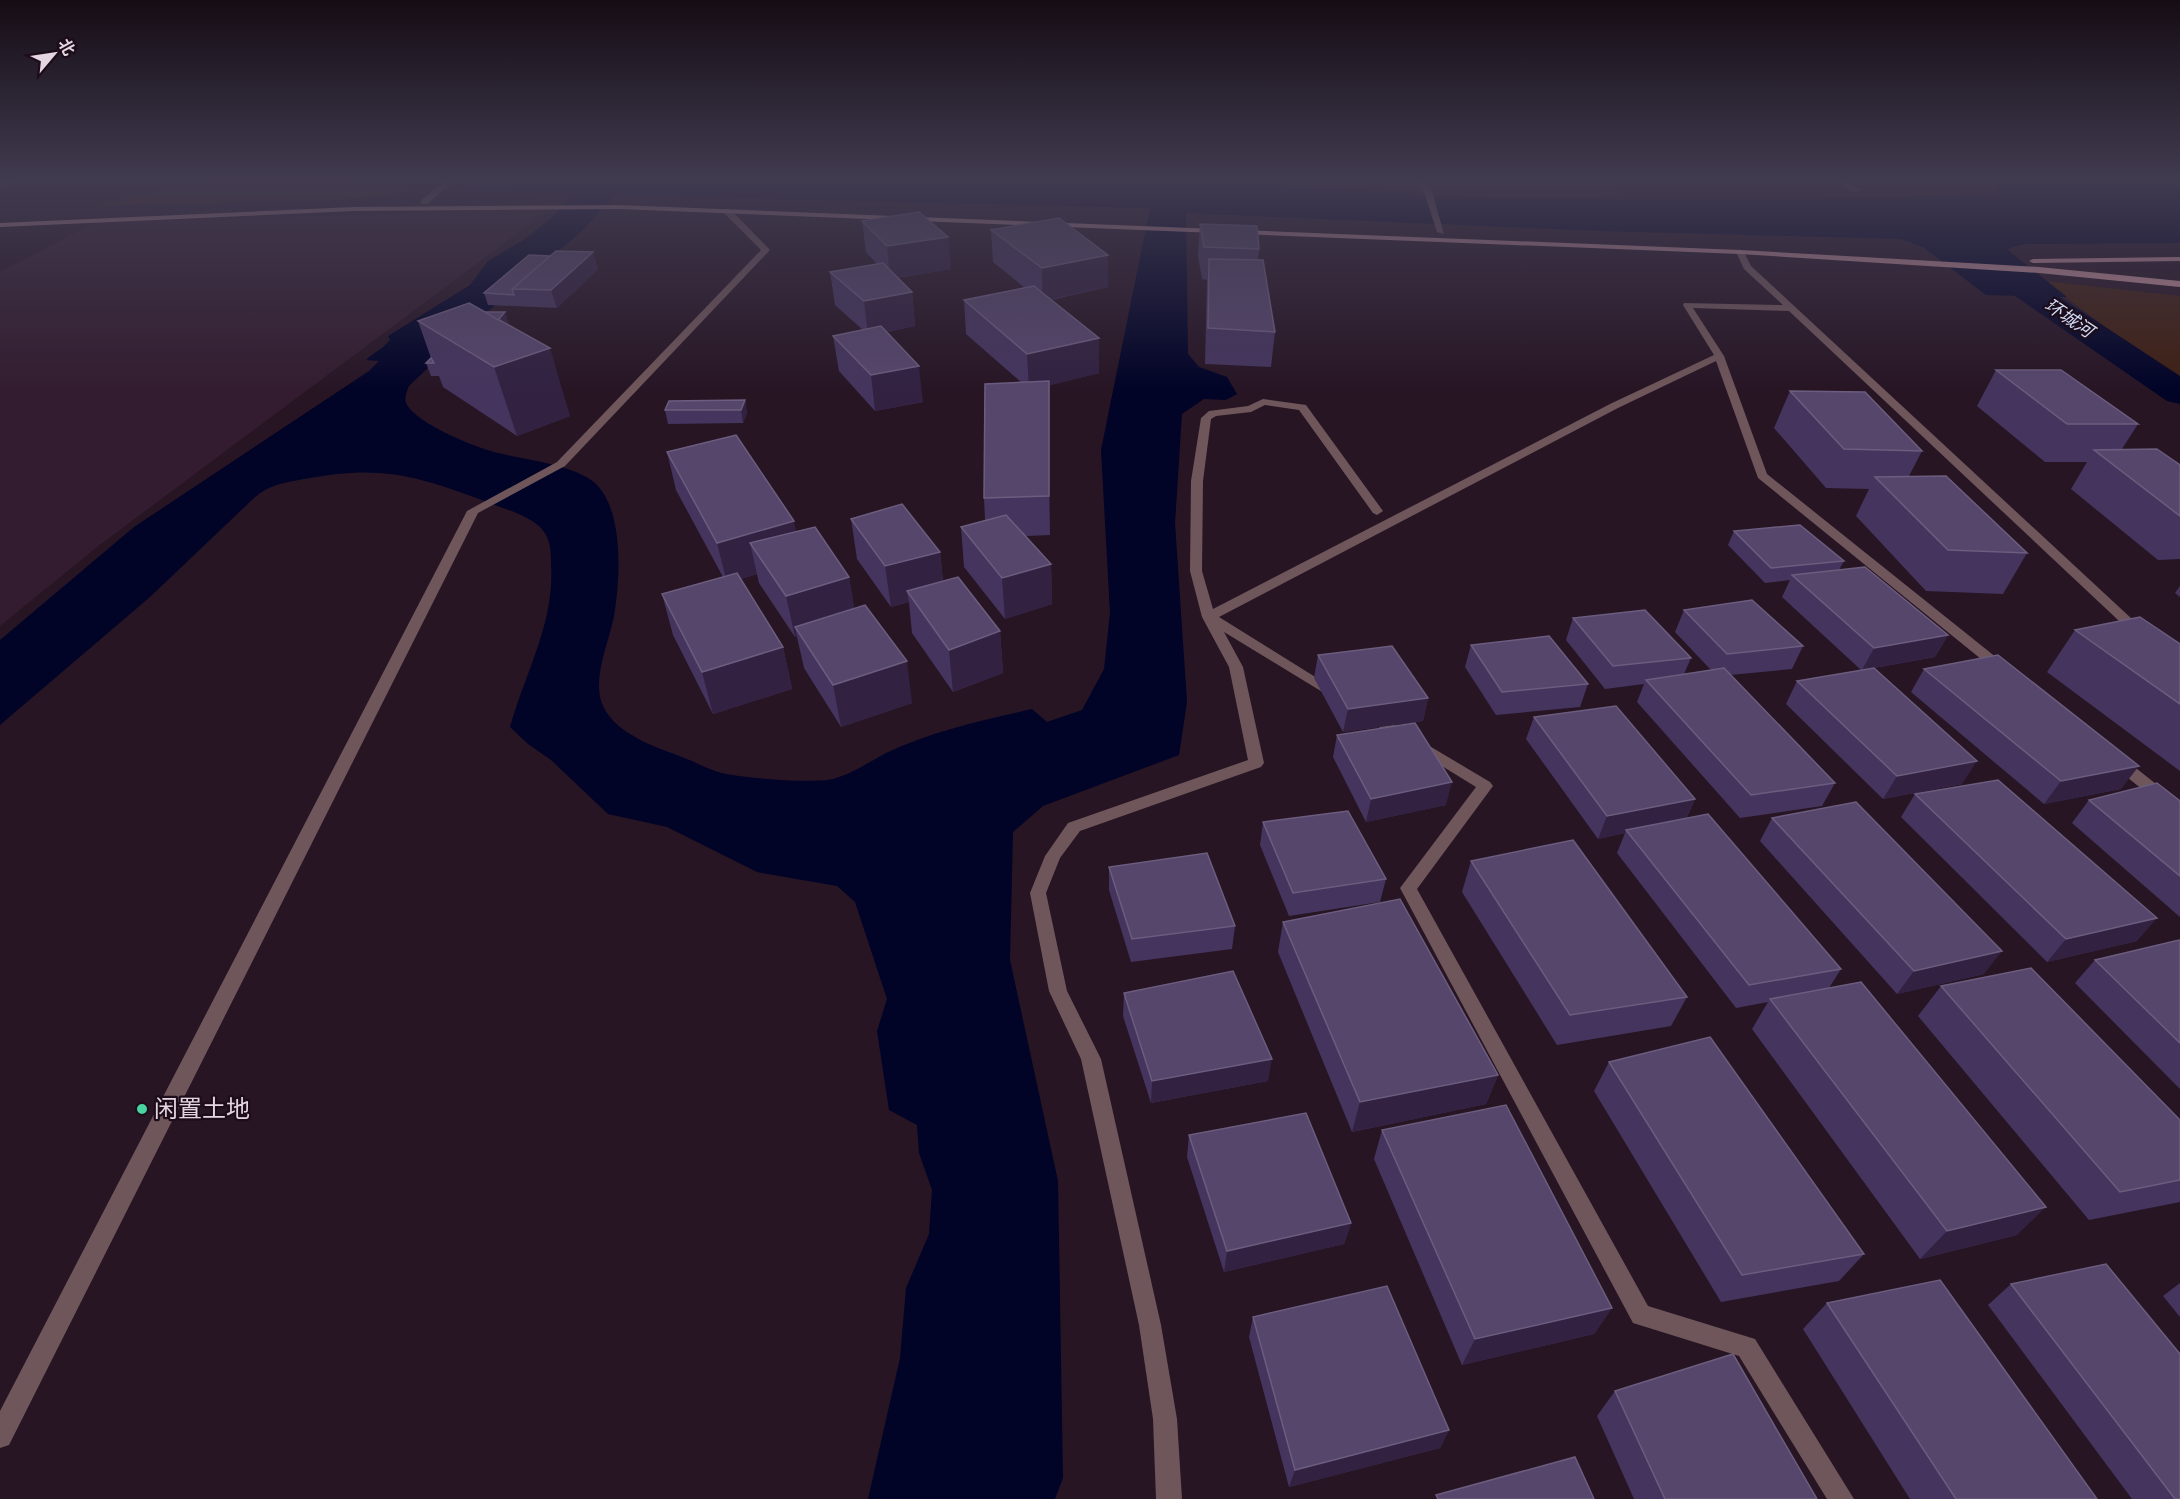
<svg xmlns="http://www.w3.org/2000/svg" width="2180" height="1499" font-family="'Fira Sans Condensed','Noto Sans SC',sans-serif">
  <rect width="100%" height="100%" fill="#271524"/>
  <g fill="#331c2f">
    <polygon points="1234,181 1602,181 1625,196 1487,197"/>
    <polygon points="550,209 97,547 0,626 0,272 96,222"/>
  </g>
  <g fill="#3f2013">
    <polygon points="206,181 311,181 416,188 380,197 94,206"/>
    <polygon points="2044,281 2180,296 2180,383"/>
  </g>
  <path fill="#010327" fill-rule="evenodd" d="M402 181H1215L1408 193 1426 198 1681 200 1956 197 1995 195 1996 181H2180V243L2028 244 2012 247 2008 250 2067 297 1986 295 1923 247 1901 239 1598 231 1186 213 1188 354 1199 367 1227 377 1237 394 1226 400 1204 399 1182 414 1175 523 1187 702 1179 755 1043 806 1013 832 1010 960 1058 1181 1063 1478 1055 1499H868L900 1358 906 1288 929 1234 932 1190 919 1153 917 1125 889 1110 877 1031 887 999 855 902 837 886 757 872 667 827 608 814 551 760 528 744 510 727C525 673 555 622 551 564 551 556 551 545 547 537 538 517 509 511 490 503 417 476 383 464 304 479 286 482 268 485 254 498L150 597 0 725V640L134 527 369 371 379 361 366 360C374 352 383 349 390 340L388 336 470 285 488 261 522 241 549 220 572 195 396 185ZM615 195 1150 208 1101 450 1110 613 1104 669 1082 710 1047 722 1032 709C984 720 932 731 886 753 869 762 852 774 833 779 811 784 739 778 718 772 709 769 700 765 692 761 663 749 617 737 603 706 591 680 609 643 614 616 620 581 624 515 598 486 579 465 525 460 498 453 477 448 416 424 406 403 404 398 407 391 409 386L481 317 582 231Z"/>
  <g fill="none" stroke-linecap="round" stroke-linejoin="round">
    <polygon fill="#010327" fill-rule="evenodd" points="1971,243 1982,246 2180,376 2180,404 2167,401 1960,258 1956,252 1960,246"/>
    <g fill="#6f565a" fill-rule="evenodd">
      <polygon points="13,181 13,183 0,187 0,182"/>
      <polygon points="446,181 454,181 427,204 421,204 421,200"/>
      <polygon points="1416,181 1423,181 1432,191 1444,234 1437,232 1424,192"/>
      <polygon points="1838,181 1847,181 1860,190 1853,192"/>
      <polygon points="724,209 730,209 770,250 565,466 478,513 9,1445 0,1448 0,1411 467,511 557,462 761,250 724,213"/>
      <polygon points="1740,250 1744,252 1751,266 2146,632 2144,635 2134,635 1789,311 1693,308 1724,356 1767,474 2007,666 2009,669 2007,672 1997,672 1758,478 1716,361 1618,408 1219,617 1341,693 1339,696 1329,696 1224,632 1243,667 1264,763 1261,767 1080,831 1060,858 1046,893 1067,991 1101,1059 1161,1325 1177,1419 1182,1499 1156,1499 1153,1419 1139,1325 1081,1059 1049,991 1030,893 1045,856 1068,823 1248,760 1229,667 1202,617 1190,571 1191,481 1201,418 1209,411 1248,406 1263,399 1306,405 1383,511 1377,515 1373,513 1299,410 1265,405 1251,412 1216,416 1211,419 1203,481 1202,571 1213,609 1610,404 1714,355 1683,305 1684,303 1783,305 1744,269 1736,252"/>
      <polygon points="1369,710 1490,782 1493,786 1417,889 1648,1306 1755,1339 1854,1499 1827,1499 1739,1356 1633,1323 1400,888 1476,787 1364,718 1362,715 1364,712"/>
      <polygon points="2117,756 2122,757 2180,803 2180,817 2174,815 2112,765 2109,761 2112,757"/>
    </g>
    <g fill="#c48f98" fill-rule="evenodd">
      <polygon points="619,205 1740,250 2039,267 2180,281 2180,287 2039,273 1740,254 619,209 353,211 0,227 0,223 353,207"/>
      <polygon points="2180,257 2180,261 2033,263 2029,261 2033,259"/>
    </g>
  </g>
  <g fill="#45355e">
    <polygon points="862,221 951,269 897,278 912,292 915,326 886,332 923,402 875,411 839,371 833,336 863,330 835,305 830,272 877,264 866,252"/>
    <polygon points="1200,224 1259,249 1258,260 1275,332 1271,367 1205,364 1207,280 1202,279 1198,256"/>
    <polygon points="991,230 1108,287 1051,300 1099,338 1099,373 1050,385 1050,535 1026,536 1051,564 1052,604 1005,619 964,567 961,527 985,520 984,498 1021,382 966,334 964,300 1025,288 993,262"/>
    <polygon points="598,269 557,308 488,305 484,293"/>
    <polygon points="418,321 509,324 508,325 570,416 517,436 443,387 439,376 431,376 426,363 431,358"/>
    <polygon points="1996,370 2138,424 2122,449 2180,465 2180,559 2158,560 2071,489 2087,462 2045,462 1977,406"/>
    <polygon points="1790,391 1922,451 1909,476 2027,553 2003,594 1926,591 1856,516 1869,489 1826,488 1774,428"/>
    <polygon points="745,400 747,413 743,423 668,424 665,410"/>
    <polygon points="667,452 796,532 849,577 854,608 912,703 841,727 804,668 797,637 795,637 759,583 757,574 741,579 783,647 792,689 713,714 673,635 662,594 723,577 676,490"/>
    <polygon points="851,519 940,552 943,581 1000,631 1003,673 953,692 912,633 909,602 891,607 857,559"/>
    <polygon points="1734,531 1844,561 1839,570 1948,635 1935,657 1874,668 1962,784 1883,799 1786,704 1797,681 1861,670 1782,597 1790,580 1765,583 1728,545"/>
    <polygon points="2180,586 2180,597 2175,593"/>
    <polygon points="1684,610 1803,646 1792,669 1730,675 1835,783 1822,806 1740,818 1637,702 1644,684 1605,689 1566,640 1573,618 1691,658 1684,674 1711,670 1675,632"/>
    <polygon points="2075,630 2180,644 2180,771 2047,672"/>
    <polygon points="1471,645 1588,684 1580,707 1496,715 1465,667"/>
    <polygon points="1318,655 1428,698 1423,721 1343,732 1314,678"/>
    <polygon points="1924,669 2121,789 2044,804 1911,692"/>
    <polygon points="1534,717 1695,799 1686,819 1841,969 1829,988 2017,1235 1920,1259 1752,1029 1768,1002 1736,1008 1617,853 1625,833 1598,839 1526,739"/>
    <polygon points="1337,735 1446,805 1366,822 1333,757"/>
    <polygon points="1915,794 2137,941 2047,962 1901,817"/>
    <polygon points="2089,800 2180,801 2180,917 2072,823"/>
    <polygon points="1772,818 1984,974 1897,994 1760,841"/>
    <polygon points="1263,822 1386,879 1380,902 1289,916 1260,845"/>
    <polygon points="1471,861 1687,997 1671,1026 1557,1045 1462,892"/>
    <polygon points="1109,867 1235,926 1232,949 1131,962 1109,890"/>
    <polygon points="1283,922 1498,1075 1486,1104 1352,1132 1278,952"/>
    <polygon points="2180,941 2180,1089 2075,983 2095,960"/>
    <polygon points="1941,986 2180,1120 2180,1202 2089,1220 1918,1016"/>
    <polygon points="1124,993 1268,1081 1151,1103 1123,1016"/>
    <polygon points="1609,1062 1864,1254 1839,1281 1721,1302 1594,1091"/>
    <polygon points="1382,1130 1612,1308 1594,1334 1462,1365 1374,1159"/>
    <polygon points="1189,1135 1351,1223 1344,1244 1224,1272 1187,1157"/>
    <polygon points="2180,1283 2180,1317 2163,1296"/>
    <polygon points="2011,1284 2180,1499 2132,1499 1988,1305"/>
    <polygon points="1827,1303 2097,1499 1910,1499 1803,1329"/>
    <polygon points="1253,1317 1449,1430 1440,1448 1289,1487 1249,1337"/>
    <polygon points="1615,1391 1817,1499 1634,1499 1597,1416"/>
  </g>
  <g fill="#322141">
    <polygon points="948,237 951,269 890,279 887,246"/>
    <polygon points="593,252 598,269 557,308 551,290"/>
    <polygon points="1108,255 1108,287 1042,301 1042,268"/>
    <polygon points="912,292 915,326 868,335 864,301"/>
    <polygon points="505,312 509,324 480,359 469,353"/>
    <polygon points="1099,338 1099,373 1050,385 1050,535 1049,496 1029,389 1027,354"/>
    <polygon points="550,348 570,416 517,436 494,367"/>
    <polygon points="919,366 923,402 875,411 871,375"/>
    <polygon points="745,400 747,413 743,423 741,410"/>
    <polygon points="794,521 802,561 750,543 757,574 727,583 717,543"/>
    <polygon points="940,552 944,592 907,591 909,602 891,607 885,566"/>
    <polygon points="1051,564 1052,604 1005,619 1002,578"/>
    <polygon points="849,577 856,618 795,627 797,637 795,637 786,596"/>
    <polygon points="1000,631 1003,673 953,692 949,650"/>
    <polygon points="1948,635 1935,657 1862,670 1874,648"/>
    <polygon points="783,647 792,689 713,714 702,672"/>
    <polygon points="907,661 912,703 841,727 833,685"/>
    <polygon points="1428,698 1423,721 1343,732 1348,709"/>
    <polygon points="1977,761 1962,784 1883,799 1897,776"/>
    <polygon points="2139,766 2121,789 2044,804 2061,781"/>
    <polygon points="1452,782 1446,805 1366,822 1371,799"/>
    <polygon points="1695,799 1684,822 1626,830 1625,833 1598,839 1607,816"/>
    <polygon points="2157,918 2137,941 2047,962 2066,939"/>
    <polygon points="2002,951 1984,974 1897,994 1914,971"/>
    <polygon points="1272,1059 1268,1081 1151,1103 1152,1081"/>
    <polygon points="1498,1075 1486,1104 1352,1132 1360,1102"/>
    <polygon points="2046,1207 2017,1235 1920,1259 1947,1231"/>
    <polygon points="1351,1223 1344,1244 1224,1272 1227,1251"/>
    <polygon points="1612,1308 1594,1334 1462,1365 1475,1339"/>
    <polygon points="1449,1430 1440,1448 1289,1487 1295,1470"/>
  </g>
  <g fill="#56466c" stroke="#6c5d7e" stroke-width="1.5">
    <polygon points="919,212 948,237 887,246 862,221"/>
    <polygon points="1059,218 1108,255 1042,268 991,230"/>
    <polygon points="1200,224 1257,226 1259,249 1204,247"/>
    <polygon points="556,251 593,252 551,290 512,289"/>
    <polygon points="529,255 550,256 512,289 514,295 484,293"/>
    <polygon points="1209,259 1263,260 1275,332 1208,328"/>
    <polygon points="883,263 912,292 864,301 830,272"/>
    <polygon points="1034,286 1099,338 1027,354 964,300"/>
    <polygon points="469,303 550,348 494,367 418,321"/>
    <polygon points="485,312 505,312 498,320"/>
    <polygon points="881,326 919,366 871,375 833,336"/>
    <polygon points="431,358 434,363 426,363"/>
    <polygon points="1996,370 2061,370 2138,424 2067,424"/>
    <polygon points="1049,381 1049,496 984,498 985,384"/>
    <polygon points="1790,391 1865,392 1922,451 1844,449"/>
    <polygon points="745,400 741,410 665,410 669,401"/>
    <polygon points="736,435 794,521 717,543 667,452"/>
    <polygon points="2157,449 2180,465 2180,516 2094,450"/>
    <polygon points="1946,476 2027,553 1948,550 1875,477"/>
    <polygon points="902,504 940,552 885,566 851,519"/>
    <polygon points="1006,515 1051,564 1002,578 961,527"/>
    <polygon points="1800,525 1844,561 1771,568 1734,531"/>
    <polygon points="815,527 849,577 786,596 750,543"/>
    <polygon points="1865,567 1948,635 1874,648 1792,575"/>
    <polygon points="737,573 783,647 702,672 662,594"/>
    <polygon points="958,577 1000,631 949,650 907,591"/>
    <polygon points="1752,600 1803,646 1727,654 1684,610"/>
    <polygon points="865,605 907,661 833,685 795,627"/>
    <polygon points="1645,610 1691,658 1613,666 1573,618"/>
    <polygon points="2140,617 2180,644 2180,704 2075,630"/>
    <polygon points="1549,636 1588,684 1502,692 1471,645"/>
    <polygon points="1392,646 1428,698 1348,709 1318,655"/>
    <polygon points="1998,655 2139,766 2061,781 1924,669"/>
    <polygon points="1724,668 1835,783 1751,795 1646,680"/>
    <polygon points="1874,668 1977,761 1897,776 1797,681"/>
    <polygon points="1616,706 1695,799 1607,816 1534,717"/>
    <polygon points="1415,723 1452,782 1371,799 1337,735"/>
    <polygon points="1998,780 2157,918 2066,939 1915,794"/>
    <polygon points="2157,783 2180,801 2180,876 2089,800"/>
    <polygon points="1856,802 2002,951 1914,971 1772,818"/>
    <polygon points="1348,811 1386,879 1293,893 1263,822"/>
    <polygon points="1708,814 1841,969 1749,985 1626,830"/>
    <polygon points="1573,840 1687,997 1570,1015 1471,861"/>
    <polygon points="1207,853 1235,926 1132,939 1109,867"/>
    <polygon points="1400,899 1498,1075 1360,1102 1283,922"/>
    <polygon points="2179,940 2180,941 2180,1043 2095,960"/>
    <polygon points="2031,968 2180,1120 2180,1180 2120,1192 1941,986"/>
    <polygon points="1233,971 1272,1059 1152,1081 1124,993"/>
    <polygon points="1861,982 2046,1207 1947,1231 1770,999"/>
    <polygon points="1710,1037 1864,1254 1742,1275 1609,1062"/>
    <polygon points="1506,1105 1612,1308 1475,1339 1382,1130"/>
    <polygon points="1306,1113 1351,1223 1227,1251 1189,1135"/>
    <polygon points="2106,1264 2180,1354 2180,1499 2175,1499 2011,1284"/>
    <polygon points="1940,1280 2097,1499 1956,1499 1827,1303"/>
    <polygon points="1387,1286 1449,1430 1295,1470 1253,1317"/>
    <polygon points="1733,1354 1817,1499 1665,1499 1615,1391"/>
    <polygon points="1575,1457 1594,1499 1438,1499 1436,1495"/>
  </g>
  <linearGradient id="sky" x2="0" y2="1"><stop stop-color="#150c14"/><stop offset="0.46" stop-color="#413b50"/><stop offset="1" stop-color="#413b50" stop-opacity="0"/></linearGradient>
  <rect width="2180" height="391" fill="url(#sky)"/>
  <circle fill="#47d49e" stroke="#1d0c1a" stroke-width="2" cx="142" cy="1109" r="6"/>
  <g text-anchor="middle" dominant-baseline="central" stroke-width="4.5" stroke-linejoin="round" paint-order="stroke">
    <g font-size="18" font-style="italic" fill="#cedbf8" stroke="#1d0c1a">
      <text transform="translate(2069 318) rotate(34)">环城河</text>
    </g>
    <g font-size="24" fill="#e3d6e0" stroke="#1d0c1a" text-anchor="start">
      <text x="154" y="1109">闲置土地</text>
    </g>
  </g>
  <g transform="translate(54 54) rotate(61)" stroke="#1d0c1a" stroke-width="4.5" paint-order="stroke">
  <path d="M0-4.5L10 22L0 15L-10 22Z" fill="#e3d6e0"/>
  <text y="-9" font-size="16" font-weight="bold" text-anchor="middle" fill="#e3d6e0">北</text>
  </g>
</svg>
